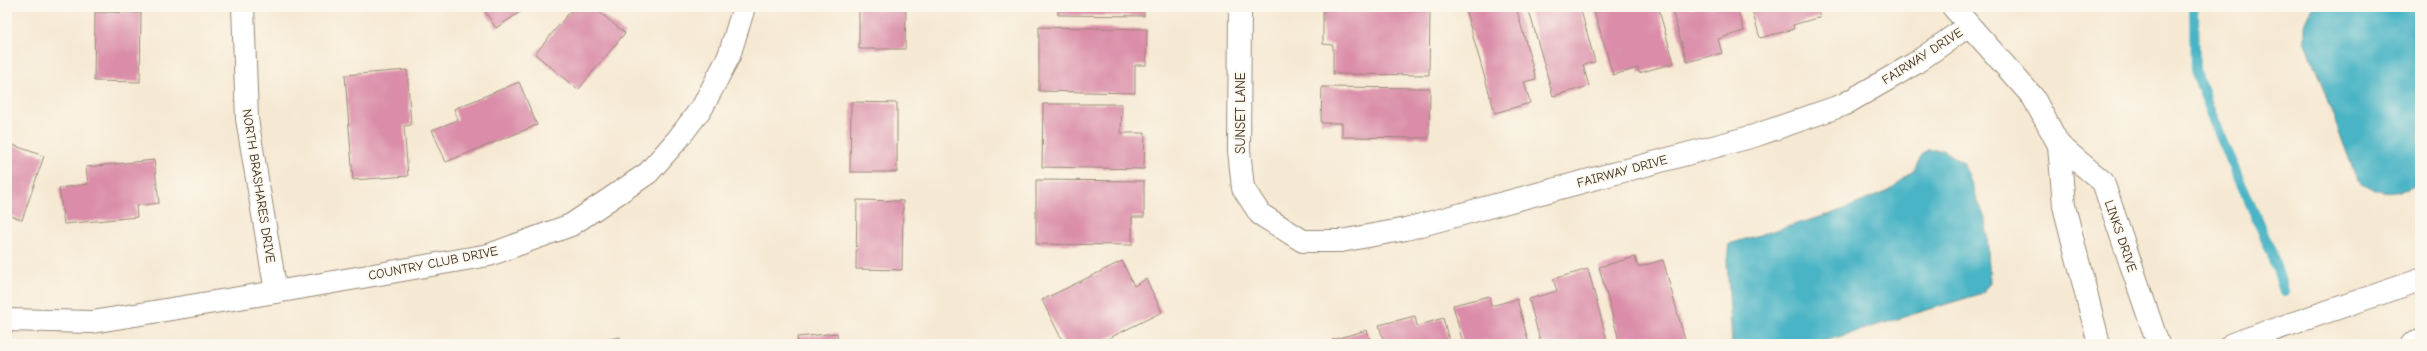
<svg xmlns="http://www.w3.org/2000/svg" width="2427" height="351" font-family="'Comic Neue',sans-serif">
  <rect width="100%" height="100%" fill="#fbf7ec"/>
  <filter id="ink" filterUnits="userSpaceOnUse"><feTurbulence type="fractalNoise" baseFrequency=".025" numOctaves="2"/><feDisplacementMap in="SourceGraphic" scale="8" xChannelSelector="R" yChannelSelector="G"/><feConvolveMatrix kernelMatrix="1 2 1 2 8 2 1 2 1" color-interpolation-filters="sRGB"/></filter>
  <filter id="wash" filterUnits="userSpaceOnUse"><feTurbulence type="fractalNoise" baseFrequency=".012" numOctaves="4" result="noise"/><feDisplacementMap in="SourceGraphic" scale="16" xChannelSelector="R" yChannelSelector="G"/><feGaussianBlur stdDeviation="0.9" result="paint"/><feColorMatrix in="noise" values="0 0 0 0 0 0 0 0 0 0 0 0 0 0 0 0 0 1.4 0 .05"/><feComposite in="paint" operator="in"/></filter>
  <g filter="url(#wash)">
    <rect width="100%" height="100%" fill="#f6e9d3"/>
    <g fill="#48b4c5" stroke="#426f72">
      <path d="M2313 7H2420V184C2394 195 2380 197 2357 180L2305 40V25Z"/>
      <polygon points="1927,150 1943,150 1963,162 1986,221 1990,282 1983,293 1815,344 1732,344 1727,260 1729,244 1837,212 1888,191 1914,171 1921,156"/>
    </g>
    <g fill="none" stroke-linecap="round" stroke-linejoin="round">
      <polyline stroke="#48b4c5" stroke-width="10" points="2194,7 2195,70 2220,136 2271,251 2284,291"/>
    </g>
    <g id="blocks">
      <g fill="#da8ca8">
        <polygon points="482,7 528,7 496,28"/>
        <polygon points="574,7 593,7 625,33 578,90 535,54"/>
        <polygon points="859,7 906,7 905,49 859,49"/>
        <polygon points="1058,7 1144,7 1144,16 1058,15"/>
        <polygon points="1470,7 1516,7 1536,79 1524,82 1530,103 1495,113 1465,9"/>
        <polygon points="1528,7 1580,7 1595,62 1583,65 1589,86 1553,96"/>
        <polygon points="1593,7 1658,7 1674,63 1639,73 1638,68 1613,75"/>
        <polygon points="1671,7 1737,7 1744,31 1718,39 1722,53 1687,62"/>
        <polygon points="1751,7 1817,7 1820,17 1793,25 1794,29 1760,38"/>
        <polygon points="1323,10 1430,11 1429,75 1333,74 1333,45 1323,44"/>
        <polygon points="95,12 141,13 140,82 94,81"/>
        <polygon points="1039,27 1147,29 1146,65 1135,65 1135,93 1039,91"/>
        <polygon points="407,70 411,125 404,126 408,176 353,180 345,75"/>
        <polygon points="519,82 537,125 446,162 432,130 458,120 454,109"/>
        <polygon points="1322,87 1430,88 1429,138 1342,137 1342,123 1321,123"/>
        <polygon points="851,102 897,103 897,172 850,172"/>
        <polygon points="1043,104 1122,104 1121,133 1145,133 1144,169 1042,167"/>
        <polygon points="7,143 44,156 22,220 7,214"/>
        <polygon points="154,160 159,203 136,206 137,217 64,224 59,188 88,184 86,167"/>
        <polygon points="1036,180 1144,181 1144,217 1132,217 1132,245 1036,244"/>
        <polygon points="857,200 903,201 902,270 856,269"/>
        <polygon points="1635,257 1638,267 1663,260 1686,344 1620,344 1599,267"/>
        <polygon points="1122,261 1134,286 1146,279 1162,312 1097,344 1064,344 1042,300"/>
        <polygon points="1588,269 1608,344 1541,344 1529,299 1557,291 1553,279"/>
        <polygon points="1489,296 1491,306 1517,299 1529,344 1463,344 1453,305"/>
        <polygon points="1415,316 1417,326 1443,318 1450,344 1384,344 1379,325"/>
        <polygon points="1367,330 1371,344 1334,344 1332,340"/>
        <polygon points="837,333 838,344 798,344 797,337"/>
        <polygon points="620,337 621,344 588,344 588,343"/>
      </g>
    </g>
  </g>
  <g filter="url(#ink)">
    <use href="#blocks" fill-opacity="0" stroke="#988a78" stroke-width="1"/>
    <g fill="none" stroke-linecap="round" stroke-linejoin="round">
      <g stroke="#988a78" stroke-width="24">
        <g id="minor">
          <polyline points="243,7 247,119 276,292"/>
          <polyline points="1240,7 1239,150 1243,188 1260,214 1303,241 1341,241 1406,229 1754,136 1843,105 1914,64 1968,26"/>
          <polyline points="1953,7 2033,97 2059,145 2103,182 2158,344"/>
          <polyline points="2059,145 2064,206 2099,344"/>
          <polyline points="7,320 92,322 276,292 489,255 571,225 648,173 678,139 703,106 729,56 744,7"/>
        </g>
      </g>
      <g stroke="#988a78" stroke-width="24">
        <g id="secondary">
          <polyline points="2232,344 2420,280"/>
          <polyline points="2412,344 2420,341"/>
        </g>
      </g>
      <use href="#minor" stroke="#fff" stroke-width="22"/>
      <use href="#secondary" stroke="#fff" stroke-width="22"/>
    </g>
  </g>
  <g text-anchor="middle" dominant-baseline="central" stroke-width="3.5" stroke-linejoin="round" paint-order="stroke">
    <g font-size="13" fill="#3b2a1e" stroke="#fbf7ec">
      <text transform="translate(1922 56) rotate(-33)">FAIRWAY DRIVE</text>
      <text transform="translate(1240 113) rotate(-90)">SUNSET LANE</text>
      <text transform="translate(1622 171) rotate(-15)">FAIRWAY DRIVE</text>
      <text transform="translate(259 186) rotate(81)">NORTH BRASHARES DRIVE</text>
      <text transform="translate(2121 236) rotate(71)">LINKS DRIVE</text>
      <text transform="translate(433 263) rotate(-11)">COUNTRY CLUB DRIVE</text>
    </g>
  </g>
  <rect width="2427" height="351" fill="none" stroke="#fbf7ec" stroke-width="24"/>
</svg>
